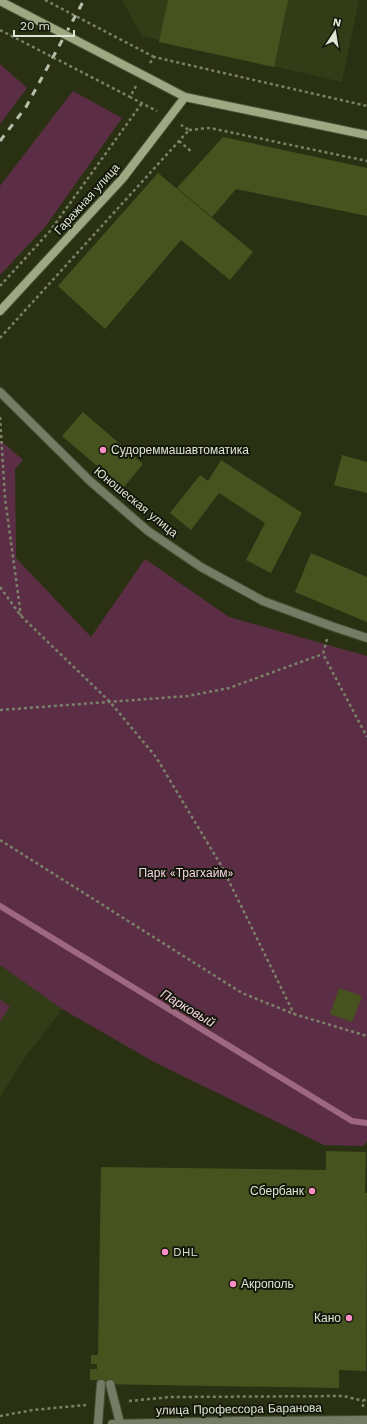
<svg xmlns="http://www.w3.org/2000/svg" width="367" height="1424" font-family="'Work Sans',sans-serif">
  <rect width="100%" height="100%" fill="#2a3113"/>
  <g fill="#323c16">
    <polygon points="122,0 359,0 342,82 142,36"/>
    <polygon points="0,965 62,1009 26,1056 0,1097"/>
  </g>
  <g fill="#5c2e45">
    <polygon points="0,64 27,88 0,124"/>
    <polygon points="73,91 122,118 45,227 0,275 0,186"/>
    <polygon points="0,440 23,460 15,469 16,558 91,637 145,559 229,617 367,656 367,1142 363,1146 324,1145 156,1063 62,1009 0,965"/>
    <polygon points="0,999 10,1007 0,1021"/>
  </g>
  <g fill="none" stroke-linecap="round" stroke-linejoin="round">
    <polyline stroke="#9f6881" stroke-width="6" points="0,906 352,1121 367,1123"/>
  </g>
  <g fill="#47531e">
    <polygon points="168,0 288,0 274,67 159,42"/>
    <polygon points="223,137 367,168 367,216 236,189 212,217 177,188"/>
    <polygon points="158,173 253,252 230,280 181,240 105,329 58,286"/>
    <polygon points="83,412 143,464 123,488 62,436"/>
    <polygon points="342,455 367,462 367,493 334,485"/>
    <polygon points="221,460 302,513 271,573 246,560 265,523 219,493 191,530 170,513 200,475 208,481"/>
    <polygon points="311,553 367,577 367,622 295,592"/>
    <polygon points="339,988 362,996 352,1022 330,1014"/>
    <polygon points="326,1151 366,1152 365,1193 367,1193 366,1371 339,1370 339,1388 97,1384 97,1380 90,1380 90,1369 97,1369 97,1364 91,1364 91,1355 98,1355 101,1167 326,1170"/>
  </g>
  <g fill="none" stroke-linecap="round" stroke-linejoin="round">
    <g stroke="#474e32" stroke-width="10">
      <g id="service">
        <polyline points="110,1384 120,1423"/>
        <polyline points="98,1424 101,1384"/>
      </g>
    </g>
    <g stroke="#474e32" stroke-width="10">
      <g id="minor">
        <polyline points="0,392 90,481 148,531 201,567 263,601 331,626 367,638"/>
        <polyline points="112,1424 238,1421 367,1420"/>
      </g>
    </g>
    <g stroke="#474e32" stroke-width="10">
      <g id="secondary">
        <polyline points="143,75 185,97 367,135"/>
        <polyline points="0,311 123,178 185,97"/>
      </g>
    </g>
    <g stroke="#7b8169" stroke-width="2.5" stroke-dasharray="3 3" stroke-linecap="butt">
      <polyline points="150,63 154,57 367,106"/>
      <polyline points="136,86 130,97 157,111"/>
      <polyline points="189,130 210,128 367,161"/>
      <polyline points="179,141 192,152"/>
      <polyline points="0,286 50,231 142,103"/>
      <polyline points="0,338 189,130 181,125"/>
      <polyline points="0,417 5,498 21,616"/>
      <polyline points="0,587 21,616 110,702 156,757 222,867 294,1014"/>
      <polyline points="327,639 323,654 367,737"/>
      <polyline points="0,710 188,696 229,688 323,654"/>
      <polyline points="0,840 242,993 294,1014 367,1036"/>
      <polyline points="129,1401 171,1397 344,1396 363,1401"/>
      <polyline points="363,1407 363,1401 367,1398"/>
      <polyline points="0,1416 33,1410 86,1405"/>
    </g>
    <use href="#service" stroke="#757c65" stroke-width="8"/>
    <use href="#minor" stroke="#757c65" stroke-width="8"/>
    <use href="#secondary" stroke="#9ea984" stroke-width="8"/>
    <polyline stroke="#b9beaa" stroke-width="3" stroke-dasharray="7 7" stroke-linecap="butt" points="0,141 26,107 84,0"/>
    <g stroke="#474e32" stroke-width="10" stroke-linecap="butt">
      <polyline id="secondary-bridge" points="0,1 143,75"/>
    </g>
    <g stroke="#7b8169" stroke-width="2.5" stroke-dasharray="3 3" stroke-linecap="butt">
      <polyline points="45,0 154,57"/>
      <polyline points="0,30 130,97"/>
    </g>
    <use href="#secondary-bridge" stroke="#9ea984" stroke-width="8"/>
  </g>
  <g fill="#fb8fc3" stroke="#14180b" stroke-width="1.5">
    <circle cx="103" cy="450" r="4"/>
    <circle cx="312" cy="1191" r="4"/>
    <circle cx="165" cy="1252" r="4"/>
    <circle cx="233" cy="1284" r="4"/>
    <circle cx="349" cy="1318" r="4"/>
  </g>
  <g text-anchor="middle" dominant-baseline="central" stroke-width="4" stroke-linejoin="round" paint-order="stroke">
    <g font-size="12" fill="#dfe4d2" stroke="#14180b">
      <text transform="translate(87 199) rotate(-48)">Гаражная улица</text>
      <text transform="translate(136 502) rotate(39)">Юношеская улица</text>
      <text transform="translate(239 1409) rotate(-1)">улица Профессора Баранова</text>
    </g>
    <g font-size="12" fill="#dfe4d2" stroke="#14180b" text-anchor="start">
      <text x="111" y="450">Судореммашавтоматика</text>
      <text x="304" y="1191" text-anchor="end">Сбербанк</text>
      <text x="173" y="1252">DHL</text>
      <text x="241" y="1284">Акрополь</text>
      <text x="341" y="1318" text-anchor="end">Кано</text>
    </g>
    <g font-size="12" fill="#f6d3e2" stroke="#14180b">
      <text x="186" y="873">Парк «Трагхайм»</text>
    </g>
    <g font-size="13" font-style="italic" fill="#f9d6e5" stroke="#14180b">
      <text transform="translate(188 1008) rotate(31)">Парковый</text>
    </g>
  </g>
  <g transform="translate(335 32) rotate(12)" stroke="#14180b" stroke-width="3" paint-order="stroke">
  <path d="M0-3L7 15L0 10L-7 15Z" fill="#dfe4d2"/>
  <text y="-6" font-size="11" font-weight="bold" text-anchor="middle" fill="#dfe4d2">N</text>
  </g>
  <path d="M14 30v6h60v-6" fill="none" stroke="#dfe4d2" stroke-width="2"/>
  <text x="20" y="30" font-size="12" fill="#dfe4d2" stroke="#14180b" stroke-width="3" paint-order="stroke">20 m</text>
</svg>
